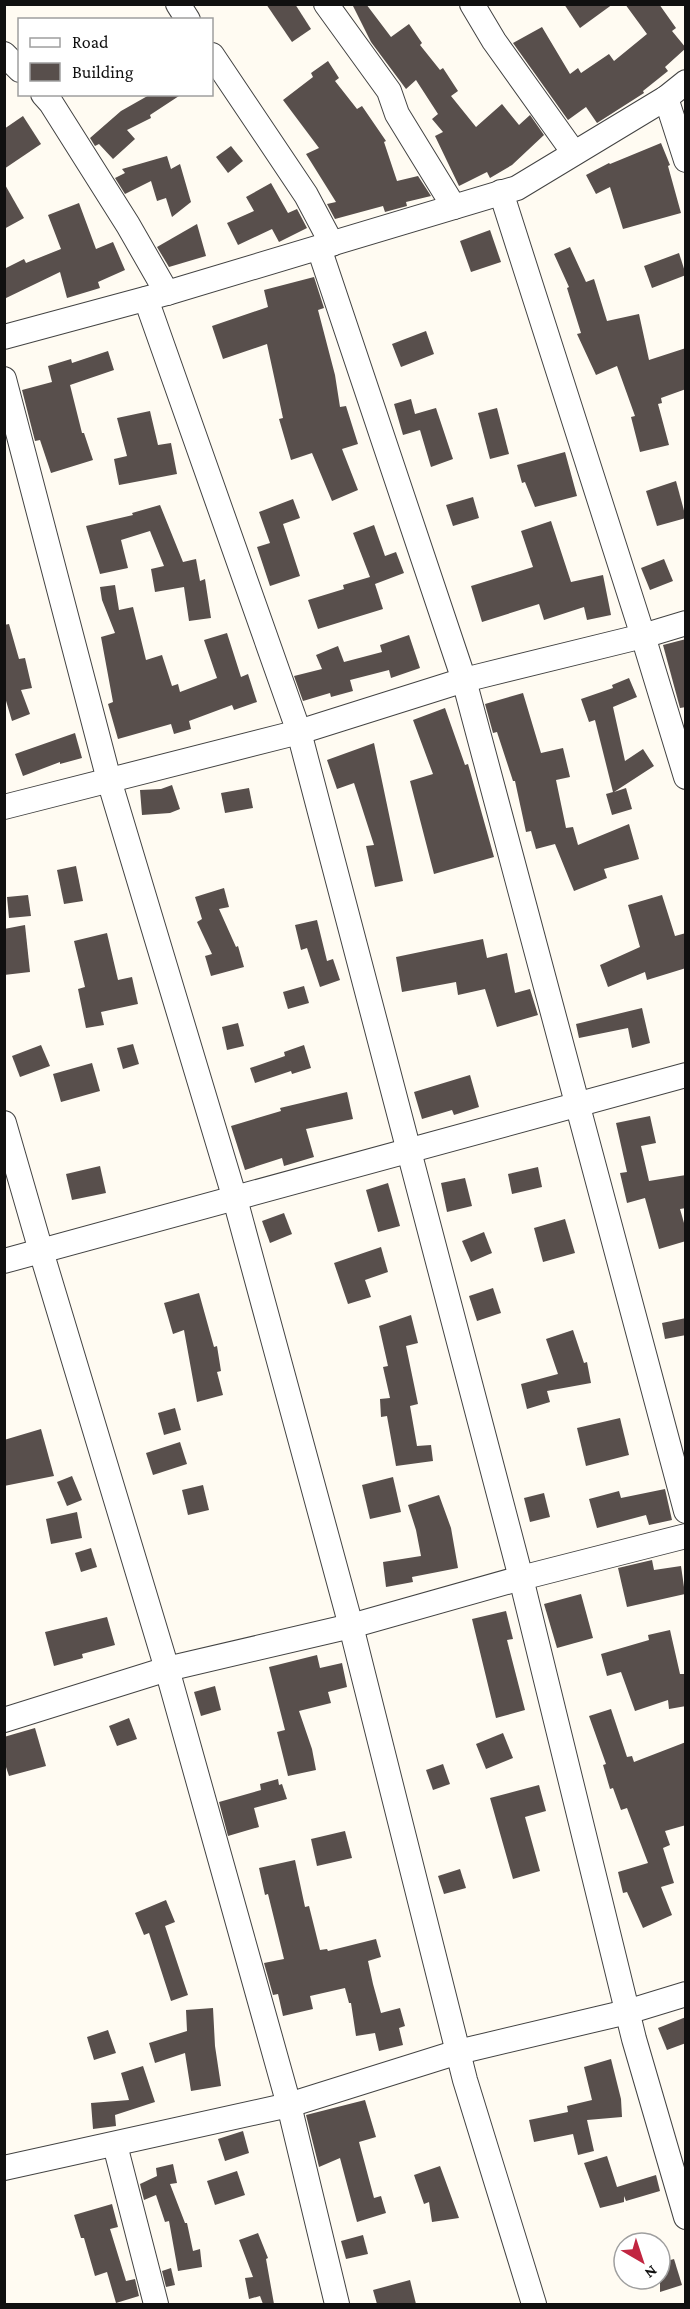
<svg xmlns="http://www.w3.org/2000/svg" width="690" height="2309" font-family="'Crimson Pro',serif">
  <rect width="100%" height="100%" fill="#fffbf2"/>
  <g fill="#584f4c">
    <polygon points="266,4 295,4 311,29 292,42"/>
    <polygon points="352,4 366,4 391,37 409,24 422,43 420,45 440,70 443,68 458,91 451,96 476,127 502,104 519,125 530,115 544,135 512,165 490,178 487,172 459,186 435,136 443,132 432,119 438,114 416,80 406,89 371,42"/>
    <polygon points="564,4 613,4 580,28"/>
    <polygon points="625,4 659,4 676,28 672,31 686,48 665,67 668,71 643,91 644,93 608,116 597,123 586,107 568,120 513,43 542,27 570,74 578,68 581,73 609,54 614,61 647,34"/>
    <polygon points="328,61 339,78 335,81 357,109 362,106 386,141 384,142 397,181 418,176 431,196 406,202 407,206 385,212 383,206 335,219 327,204 336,202 306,154 319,148 283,100 313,77 311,73"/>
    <polygon points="151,94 182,94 150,115 151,118 127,130 135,139 113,159 99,144 95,146 90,138 121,111"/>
    <polygon points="23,116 41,144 4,169 4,129"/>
    <polygon points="661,143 670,165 668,166 681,213 623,229 610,187 596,194 586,175 609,163 610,164"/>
    <polygon points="231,146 243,161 228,173 216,157"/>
    <polygon points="167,156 171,169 180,164 191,202 172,217 166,198 157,201 151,181 125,194 115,178 125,173 122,169"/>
    <polygon points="4,183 24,218 4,229"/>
    <polygon points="271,183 288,213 297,209 307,228 279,242 272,229 238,245 227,223 254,211 246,197"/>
    <polygon points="79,203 96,249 113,242 125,270 98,282 100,288 67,298 60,272 4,299 4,269 24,259 26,263 61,249 48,215"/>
    <polygon points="197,224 206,256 169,267 157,247"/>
    <polygon points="490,230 501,262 471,272 460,241"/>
    <polygon points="570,247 586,282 594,279 607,321 639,314 649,360 686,348 686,389 661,398 662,403 658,404 669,445 640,452 631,417 635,416 617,366 596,375 577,334 581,333 567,288 569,287 554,254"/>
    <polygon points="679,253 686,275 652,288 644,266"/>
    <polygon points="314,277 324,308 318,310 335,375 340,407 346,406 358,444 342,449 358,490 332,501 312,453 291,460 279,419 283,418 267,344 223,359 212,326 268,307 264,290"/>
    <polygon points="426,331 434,354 401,367 392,344"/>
    <polygon points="108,351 114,370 70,385 82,433 84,433 93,460 51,473 40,440 35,441 22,390 52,382 48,366 71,359 72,363"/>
    <polygon points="411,399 415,414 436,408 453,459 431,467 420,430 403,435 394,404"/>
    <polygon points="497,408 509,454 490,459 478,413"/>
    <polygon points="150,411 158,445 171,443 177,474 119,485 114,459 127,456 117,418"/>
    <polygon points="565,452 577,496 535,507 525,482 522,483 517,465"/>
    <polygon points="676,481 686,518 657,526 646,491"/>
    <polygon points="473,497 479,518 453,526 446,505"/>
    <polygon points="293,499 300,518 283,524 300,576 270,586 257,547 270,543 259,512"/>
    <polygon points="160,505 183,562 196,559 200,581 205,579 211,618 189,621 184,587 155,592 151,569 164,566 150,531 121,540 128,568 100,574 86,526 133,515 132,513"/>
    <polygon points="551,521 571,582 603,575 611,615 587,620 584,607 544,620 539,604 482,622 471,586 533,567 521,531"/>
    <polygon points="374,525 385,556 396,552 404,573 375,584 383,609 318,629 308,600 344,589 343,585 370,577 353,533"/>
    <polygon points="664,559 673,581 650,590 641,568"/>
    <polygon points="115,585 119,610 133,607 146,660 162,655 172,686 178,684 180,692 217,678 204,640 227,633 241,677 248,674 257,702 234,710 232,705 189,721 191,729 174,734 171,724 118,739 108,704 113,702 101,637 115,633 102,600 100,587"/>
    <polygon points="9,624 19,659 25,658 32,688 21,690 30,714 12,721 4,694 4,625"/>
    <polygon points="409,635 420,668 391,678 389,670 350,680 353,691 331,697 330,693 303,701 294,676 322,669 316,655 338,646 344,662 382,652 380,645"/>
    <polygon points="686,639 686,707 680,708 663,645"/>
    <polygon points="629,678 637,697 613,707 625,761 643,749 654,766 614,792 626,788 632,809 612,815 606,794 613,792 595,720 589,722 581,699 613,688 612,685"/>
    <polygon points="523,693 541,753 563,748 570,777 556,780 566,828 573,827 578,845 629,824 639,859 604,869 607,878 574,891 555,844 536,849 531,831 526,832 515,781 513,781 497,732 493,733 485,704"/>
    <polygon points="445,708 465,765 468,764 494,857 434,874 410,781 433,774 413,720"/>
    <polygon points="75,733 82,758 60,764 60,762 23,776 15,754"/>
    <polygon points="374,743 403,881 375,887 366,846 374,845 354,783 337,789 327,760"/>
    <polygon points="172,785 180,809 170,813 142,815 140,790 161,789"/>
    <polygon points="249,788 253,808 225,813 221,793"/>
    <polygon points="76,866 83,901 64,904 57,870"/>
    <polygon points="224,888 229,907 219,909 236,947 238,946 244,967 211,976 205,956 212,954 197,922 202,919 195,897"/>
    <polygon points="28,895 31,916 9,918 7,897"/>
    <polygon points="662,895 675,936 686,933 686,968 647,980 645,972 608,987 600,965 640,947 628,905"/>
    <polygon points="317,920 327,961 333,959 340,980 320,987 307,948 301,950 295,925"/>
    <polygon points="25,925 30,972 4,975 4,929"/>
    <polygon points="107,933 118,980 132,977 138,1004 101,1012 104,1025 86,1028 78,989 85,987 74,941"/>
    <polygon points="483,939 487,958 507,953 515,993 530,989 538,1015 497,1027 485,989 458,995 456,982 402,992 396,957"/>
    <polygon points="304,986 309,1003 288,1009 283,992"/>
    <polygon points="642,1008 650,1043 632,1048 628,1028 579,1038 576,1024"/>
    <polygon points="238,1023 244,1046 227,1050 222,1027"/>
    <polygon points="133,1044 139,1064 123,1069 117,1048"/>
    <polygon points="41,1045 50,1066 20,1077 12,1056"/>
    <polygon points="304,1045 311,1068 292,1074 291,1071 255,1083 250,1068 285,1056 284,1052"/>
    <polygon points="92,1063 100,1091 61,1102 53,1074"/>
    <polygon points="470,1075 479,1107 454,1115 452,1110 422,1119 414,1092"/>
    <polygon points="347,1092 353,1119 306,1129 314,1157 284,1166 282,1158 245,1170 231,1126 281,1111 280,1108"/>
    <polygon points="650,1116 656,1143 641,1146 649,1181 686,1175 686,1208 680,1209 686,1230 686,1241 659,1249 645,1198 627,1203 620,1173 627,1172 616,1123"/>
    <polygon points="100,1166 106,1193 72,1200 66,1174"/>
    <polygon points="538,1167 542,1187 512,1194 508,1174"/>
    <polygon points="465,1178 472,1206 447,1212 441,1183"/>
    <polygon points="388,1183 400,1226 378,1232 366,1190"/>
    <polygon points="284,1213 292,1234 270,1243 262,1221"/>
    <polygon points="565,1219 575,1253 543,1262 534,1228"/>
    <polygon points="484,1232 492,1253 471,1262 462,1241"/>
    <polygon points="381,1247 388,1272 365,1280 371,1297 348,1304 334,1263"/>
    <polygon points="493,1288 501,1313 477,1321 469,1296"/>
    <polygon points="199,1293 214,1347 217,1346 221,1371 217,1372 223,1395 197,1402 184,1330 173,1334 164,1303"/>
    <polygon points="411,1315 418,1343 406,1346 418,1404 410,1406 417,1446 431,1445 433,1461 396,1466 387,1416 381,1417 380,1399 390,1398 383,1367 388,1366 379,1326"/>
    <polygon points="686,1318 686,1335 665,1339 662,1323"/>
    <polygon points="573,1330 584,1363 587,1362 591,1383 547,1391 550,1402 527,1409 521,1384 558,1374 546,1339"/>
    <polygon points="175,1408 181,1430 164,1435 158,1413"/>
    <polygon points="620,1418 629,1455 586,1466 577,1428"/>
    <polygon points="41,1429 54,1476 4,1486 4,1440"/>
    <polygon points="180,1442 187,1464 153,1475 146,1453"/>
    <polygon points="72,1476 82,1500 67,1506 57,1482"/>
    <polygon points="393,1477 401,1512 370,1519 362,1485"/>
    <polygon points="203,1485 209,1510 188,1515 182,1490"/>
    <polygon points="665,1489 672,1520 649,1525 646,1515 597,1528 589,1499 619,1491 621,1498"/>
    <polygon points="544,1493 550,1517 530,1522 524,1498"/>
    <polygon points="439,1495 451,1528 458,1568 412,1577 413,1582 386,1587 383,1562 421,1556 416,1530 408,1505"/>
    <polygon points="77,1512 82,1538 51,1544 46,1519"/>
    <polygon points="91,1548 97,1567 81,1572 75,1553"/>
    <polygon points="652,1560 654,1570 681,1566 685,1594 627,1607 618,1568"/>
    <polygon points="581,1594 593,1638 557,1648 544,1604"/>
    <polygon points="506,1611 513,1639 507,1640 525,1710 496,1718 472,1619"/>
    <polygon points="107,1617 115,1645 82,1654 83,1658 54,1666 45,1632"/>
    <polygon points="670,1630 680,1674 686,1674 686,1706 669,1709 668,1700 635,1711 621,1672 607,1676 601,1654 649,1640 648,1635"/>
    <polygon points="317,1655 320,1668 342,1663 347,1687 328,1692 331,1703 299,1711 312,1749 316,1770 288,1776 277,1732 285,1730 269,1667"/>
    <polygon points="215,1686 221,1710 201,1716 194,1692"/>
    <polygon points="611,1709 627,1757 632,1756 634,1762 686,1742 686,1825 665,1831 670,1845 663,1848 674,1883 661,1887 672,1915 643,1928 627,1892 623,1893 618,1872 648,1863 627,1808 621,1810 613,1788 610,1789 603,1765 606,1764 589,1716"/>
    <polygon points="129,1718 137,1739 117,1746 109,1726"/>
    <polygon points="35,1728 46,1766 9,1776 4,1761 4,1737"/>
    <polygon points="503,1733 513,1758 486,1769 476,1744"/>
    <polygon points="443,1764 450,1784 433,1790 426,1770"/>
    <polygon points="278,1779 279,1785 282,1784 287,1799 254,1808 259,1827 228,1836 219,1802 261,1790 260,1784"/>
    <polygon points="539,1785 546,1811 525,1817 540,1871 513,1879 490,1798"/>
    <polygon points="345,1831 352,1858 317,1866 311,1839"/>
    <polygon points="295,1860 305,1907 309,1906 320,1950 327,1949 328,1951 376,1939 381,1957 368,1961 373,1984 381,2013 400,2008 405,2026 399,2028 403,2045 379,2051 375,2033 356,2036 351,2003 349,2003 345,1988 310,1996 313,2009 283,2016 278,1994 273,1995 264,1963 284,1959 268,1894 265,1895 259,1868"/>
    <polygon points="460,1869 466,1888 444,1894 438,1876"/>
    <polygon points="166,1900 175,1922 165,1926 188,1995 171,2001 149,1933 144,1935 135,1913"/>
    <polygon points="213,2008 215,2046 221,2086 191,2091 185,2053 155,2063 149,2043 187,2031 186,2010"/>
    <polygon points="686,2017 686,2043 667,2050 658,2028"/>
    <polygon points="108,2030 116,2053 94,2060 87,2037"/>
    <polygon points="611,2059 621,2099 622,2117 587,2120 594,2151 578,2155 573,2134 534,2142 529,2120 568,2112 567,2106 592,2100 584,2067"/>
    <polygon points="143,2066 155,2102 115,2115 116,2126 93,2129 91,2103 129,2100 121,2073"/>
    <polygon points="365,2100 376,2137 359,2142 374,2198 381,2196 386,2213 357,2222 340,2158 319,2167 306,2115"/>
    <polygon points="243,2131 249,2153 225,2161 218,2139"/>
    <polygon points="607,2156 617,2187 656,2175 660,2191 626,2201 624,2196 624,2202 600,2208 584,2163"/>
    <polygon points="173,2164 177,2183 170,2184 185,2223 187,2223 193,2251 200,2249 202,2267 178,2271 169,2221 165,2222 156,2195 144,2200 140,2184 157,2176 156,2168"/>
    <polygon points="440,2166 459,2218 432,2222 429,2202 424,2204 414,2175"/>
    <polygon points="237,2171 245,2195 215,2205 207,2181"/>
    <polygon points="112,2204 118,2227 110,2229 126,2281 135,2279 139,2296 116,2303 107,2272 95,2276 84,2238 81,2238 74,2215"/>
    <polygon points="258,2233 268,2258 266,2259 274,2304 263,2304 260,2296 249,2299 245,2278 253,2277 239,2240"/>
    <polygon points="363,2235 368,2254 346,2259 341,2241"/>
    <polygon points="674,2259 682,2285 660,2292 660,2263"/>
    <polygon points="171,2268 175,2285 166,2287 162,2271"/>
    <polygon points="410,2280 416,2304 377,2304 373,2290"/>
  </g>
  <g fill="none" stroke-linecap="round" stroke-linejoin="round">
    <g stroke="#434343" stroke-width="26">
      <g id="minor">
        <polyline points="178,4 188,20"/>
        <polyline points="326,4 389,91 397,114 454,207"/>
        <polyline points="472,4 494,41 574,153"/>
        <polyline points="4,54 20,70"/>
        <polyline points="212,55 306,195 332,244"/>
        <polyline points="43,94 51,103 128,225 167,293"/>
        <polyline points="666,98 686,160"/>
        <polyline points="501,192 643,636 686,777"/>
        <polyline points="319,248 464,680 686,1511"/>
        <polyline points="146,299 299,732 521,1578 634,2039 686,2217"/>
        <polyline points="4,337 167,293 517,188 666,98 686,82"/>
        <polyline points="4,379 109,780 235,1199 351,1626 465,2080 534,2304"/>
        <polyline points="4,807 299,732 464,680 643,636 686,623"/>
        <polyline points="4,1123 41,1251 167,1669 289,2105 337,2304"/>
        <polyline points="4,1261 686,1075"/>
        <polyline points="4,1720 167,1669 351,1626 521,1578 686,1536"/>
        <polyline points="115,2145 156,2304"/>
        <polyline points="4,2168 289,2105 458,2052 627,2012 686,1994"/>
      </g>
    </g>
    <use href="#minor" stroke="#fff" stroke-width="24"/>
  </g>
  <rect width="690" height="2309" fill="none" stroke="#101010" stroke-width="12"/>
  <rect x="18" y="18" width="195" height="78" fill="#ffffff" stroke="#9f9f9f" stroke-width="1.5"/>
  <rect x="30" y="38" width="30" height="9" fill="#ffffff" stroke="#9f9f9f" stroke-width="1.5"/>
  <text x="72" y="48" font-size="18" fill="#101010">Road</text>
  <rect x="30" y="63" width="30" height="18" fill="#584f4c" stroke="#9f9f9f" stroke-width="1.5"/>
  <text x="72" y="78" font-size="18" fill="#101010">Building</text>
  <g transform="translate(642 2261) rotate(141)"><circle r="28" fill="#ffffff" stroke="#9f9f9f" stroke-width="1.5"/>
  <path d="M0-4.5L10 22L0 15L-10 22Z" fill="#c12641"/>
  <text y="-9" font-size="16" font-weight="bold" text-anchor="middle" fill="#101010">N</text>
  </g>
</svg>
